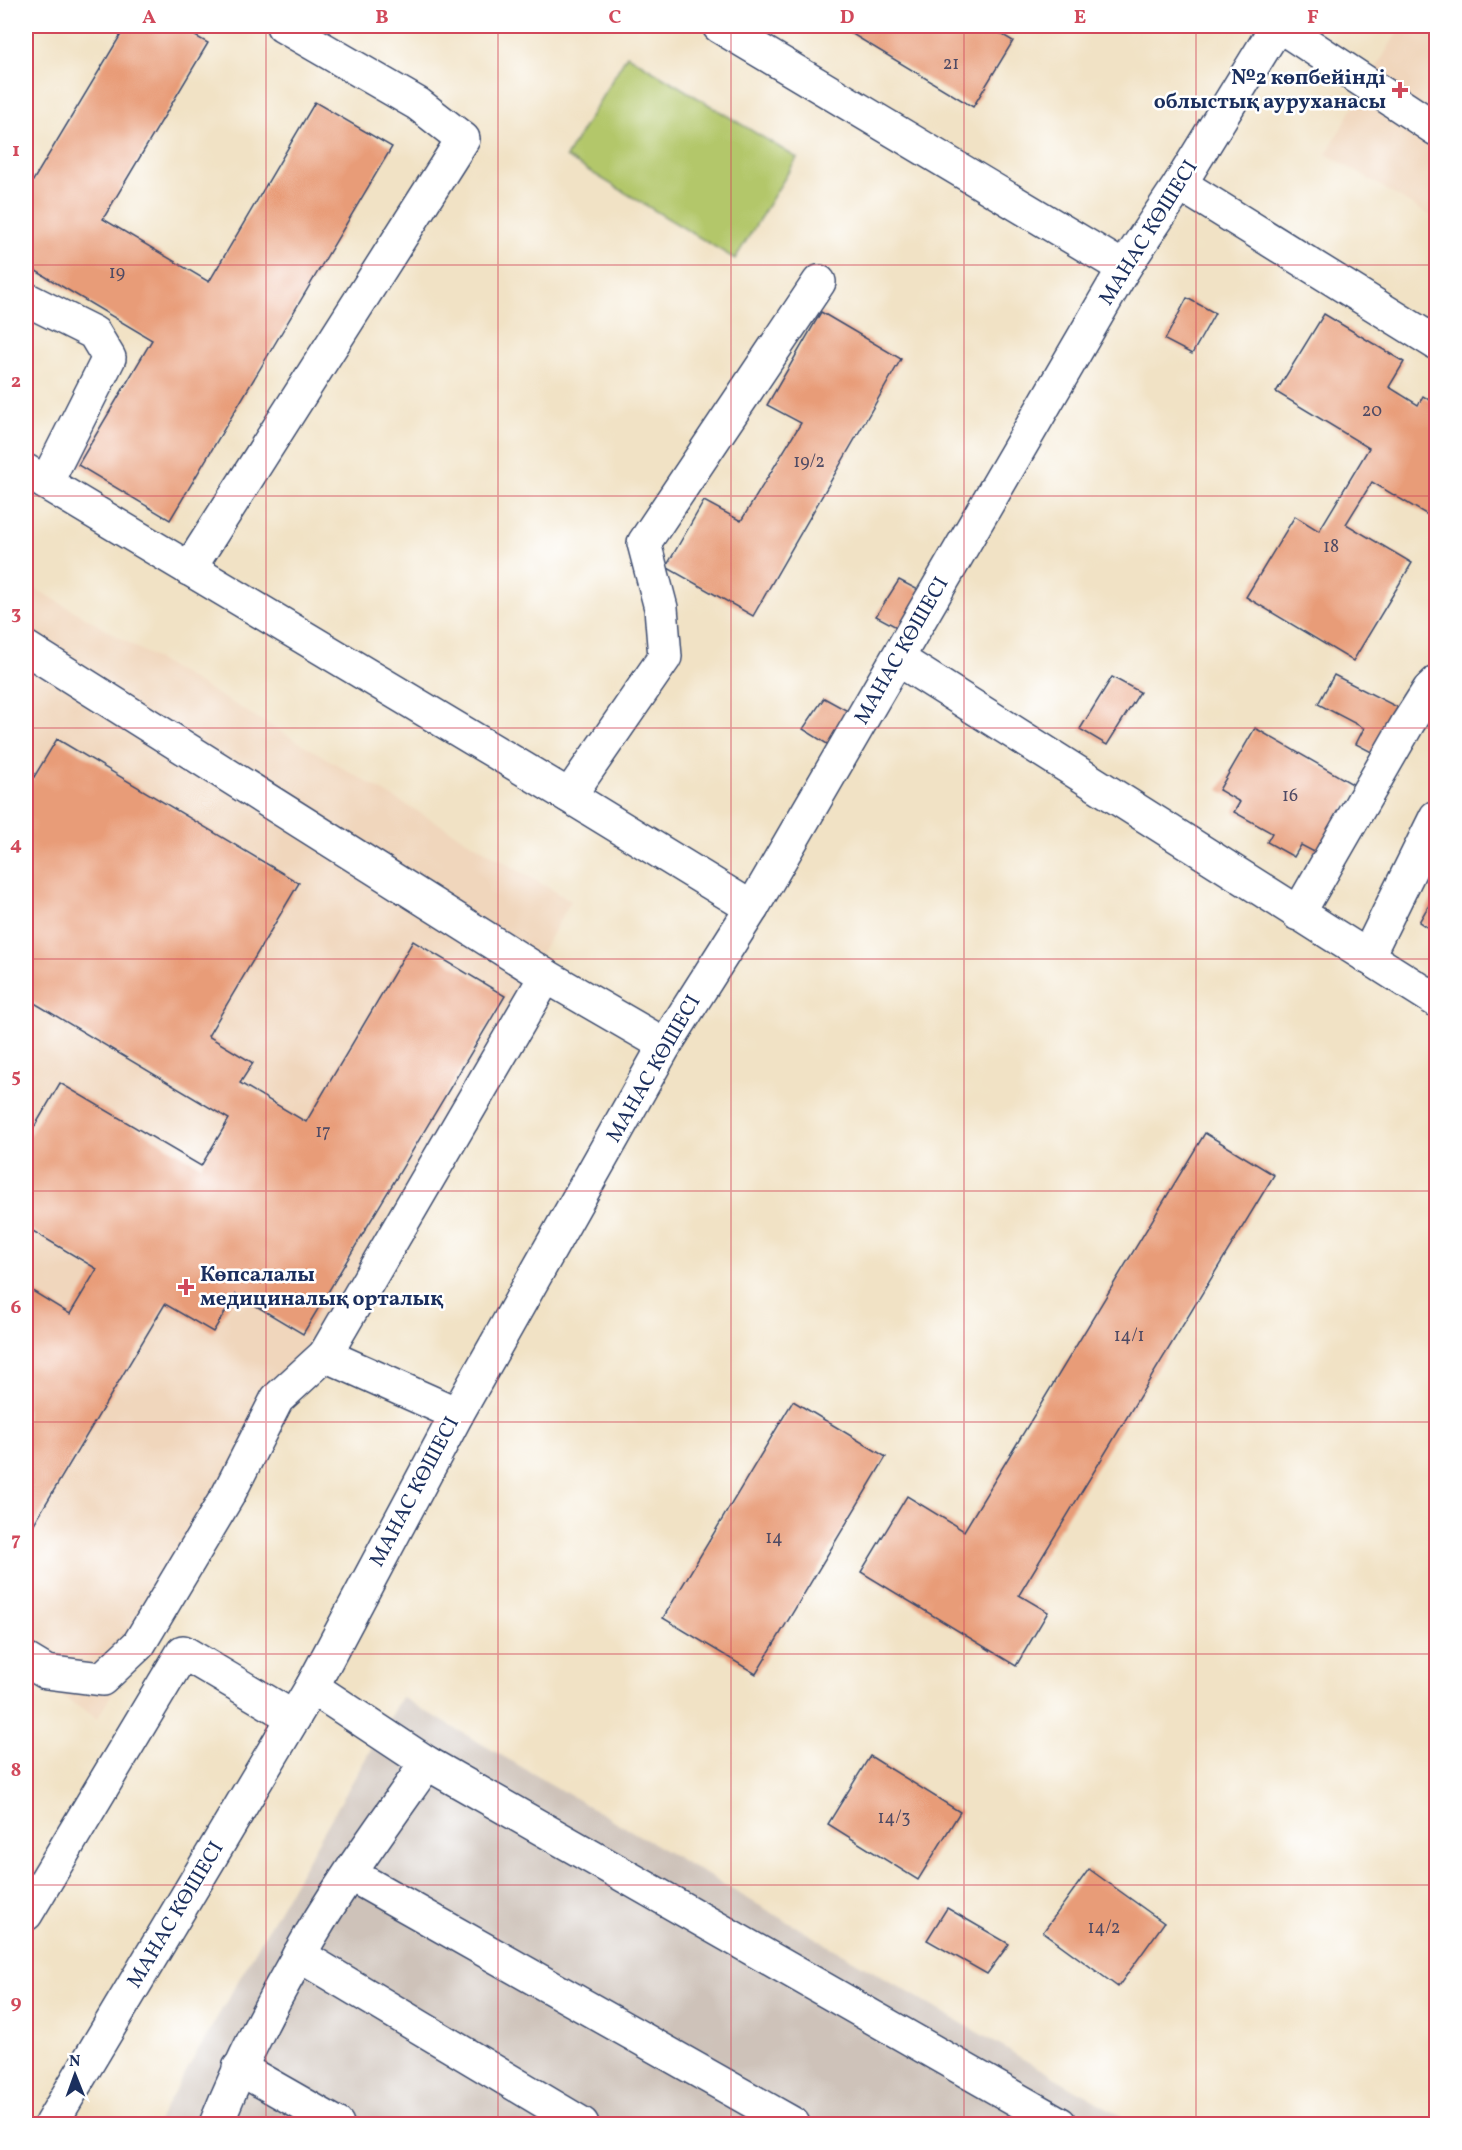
<svg xmlns="http://www.w3.org/2000/svg" width="1462" height="2150" font-family="Vollkorn,serif">
  <rect width="100%" height="100%" fill="#fff"/>
  <filter id="ink" filterUnits="userSpaceOnUse"><feTurbulence type="fractalNoise" baseFrequency=".0167" numOctaves="2"/><feDisplacementMap in="SourceGraphic" scale="12" xChannelSelector="R" yChannelSelector="G"/><feConvolveMatrix kernelMatrix="1 2 1 2 8 2 1 2 1" color-interpolation-filters="sRGB"/></filter>
  <filter id="wash" filterUnits="userSpaceOnUse"><feTurbulence type="fractalNoise" baseFrequency=".008" numOctaves="4" result="noise"/><feDisplacementMap in="SourceGraphic" scale="24" xChannelSelector="R" yChannelSelector="G"/><feGaussianBlur stdDeviation="1.35" result="paint"/><feColorMatrix in="noise" values="0 0 0 0 0 0 0 0 0 0 0 0 0 0 0 0 0 1.4 0 .05"/><feComposite in="paint" operator="in"/></filter>
  <g filter="url(#wash)">
    <rect width="100%" height="100%" fill="#f1e2c5"/>
    <g fill="#f0d6bc">
      <polygon points="1401,26 1436,26 1436,219 1326,154"/>
      <polygon points="26,583 571,901 97,1719 26,1673"/>
    </g>
    <polygon fill="#cec2b9" points="401,1697 1135,2124 156,2124"/>
    <polygon fill="#b3c76b" stroke="#677b64" stroke-width="1.5" points="627,55 797,158 735,259 566,157"/>
    <g id="blocks">
      <g fill="#e89c78">
        <polygon points="126,26 177,26 208,43 103,219 209,282 315,102 392,147 170,520 78,465 152,340 26,265 26,188 28,189"/>
        <polygon points="839,26 988,26 1013,41 973,107"/>
        <polygon points="1187,298 1215,313 1192,354 1165,340"/>
        <polygon points="821,312 901,359 753,616 666,567 704,501 741,521 801,423 767,405"/>
        <polygon points="1324,314 1404,362 1389,387 1418,405 1423,396 1436,404 1436,520 1372,482 1346,524 1412,563 1353,661 1246,597 1295,516 1319,531 1369,448 1276,392"/>
        <polygon points="899,580 928,595 904,631 876,616"/>
        <polygon points="1334,675 1403,710 1379,756 1356,744 1364,728 1318,704"/>
        <polygon points="1112,677 1140,692 1107,745 1080,729"/>
        <polygon points="824,698 855,715 832,747 803,729"/>
        <polygon points="1255,728 1356,786 1318,854 1301,845 1294,857 1267,842 1272,833 1234,812 1240,802 1219,790"/>
        <polygon points="57,739 299,883 208,1036 253,1063 240,1083 306,1122 413,941 505,996 303,1334 236,1294 213,1332 165,1304 26,1537 26,1287 70,1314 97,1269 26,1227 26,1141 60,1083 201,1166 229,1119 26,998 26,779 31,782"/>
        <polygon points="1436,893 1436,933 1419,922"/>
        <polygon points="1205,1133 1274,1175 1019,1595 1048,1612 1016,1666 861,1572 907,1496 964,1531"/>
        <polygon points="793,1401 886,1457 756,1674 663,1618"/>
        <polygon points="870,1756 960,1812 918,1880 828,1824"/>
        <polygon points="1089,1869 1164,1923 1118,1987 1043,1932"/>
        <polygon points="947,1908 1009,1944 987,1974 927,1940"/>
      </g>
    </g>
  </g>
  <g filter="url(#ink)">
    <use href="#blocks" fill-opacity="0" stroke="#3b4a6d" stroke-width="1.5"/>
    <g fill="none" stroke-linecap="round" stroke-linejoin="round">
      <g stroke="#3b4a6d" stroke-width="36">
        <g id="minor">
          <polyline points="719,26 1124,268"/>
          <polyline points="1280,26 1436,129"/>
          <polyline points="1180,184 1436,343"/>
          <polyline points="26,299 94,333 109,358 46,483"/>
          <polyline points="26,471 569,796 752,908"/>
          <polyline points="189,569 463,139 418,104 283,26"/>
          <polyline points="26,648 546,976 665,1045"/>
          <polyline points="898,659 1436,1000"/>
          <polyline points="569,796 665,657 661,608 644,543 819,282"/>
          <polyline points="1298,914 1408,723 1429,690 1436,683"/>
          <polyline points="1367,957 1436,817"/>
          <polyline points="325,1355 546,976"/>
          <polyline points="26,1660 46,1672 102,1679 139,1644 228,1495 277,1399 325,1355 457,1414"/>
          <polyline points="312,1687 427,1763 1060,2124"/>
          <polyline points="350,1874 793,2124"/>
          <polyline points="26,1914 183,1652 294,1718"/>
          <polyline points="299,1955 582,2124"/>
          <polyline points="239,2068 337,2124"/>
          <polyline points="51,2124 312,1687 457,1414 665,1045 752,908 1124,268 1180,184 1277,26"/>
          <path d="M216 2124C239 2067 267 2011 298 1957 336 1889 382 1827 427 1763"/>
        </g>
      </g>
      <use href="#minor" stroke="#fff" stroke-width="33"/>
    </g>
  </g>
  <path fill="none" stroke="#d1495b" stroke-width="1.5" stroke-opacity="0.55" d="M266 26V2124M498 26V2124M731 26V2124M964 26V2124M1196 26V2124M26 265H1436M26 496H1436M26 728H1436M26 959H1436M26 1191H1436M26 1422H1436M26 1654H1436M26 1885H1436"/>
  <g fill="#d1495b" stroke="#fff" stroke-width="2">
    <path d="M1397 81h6v6h6v6h-6v6h-6v-6h-6v-6h6z"/>
    <path d="M183 1278h6v6h6v6h-6v6h-6v-6h-6v-6h6z"/>
  </g>
  <g text-anchor="middle" dominant-baseline="central" stroke-width="5" stroke-linejoin="round" paint-order="stroke">
    <g font-size="18" fill="#4e4a64">
      <text x="951" y="64">21</text>
      <text x="117" y="273">19</text>
      <text x="1372" y="411">20</text>
      <text x="809" y="462">19/2</text>
      <text x="1331" y="547">18</text>
      <text x="1290" y="796">16</text>
      <text x="323" y="1132">17</text>
      <text x="1129" y="1336">14/1</text>
      <text x="774" y="1538">14</text>
      <text x="894" y="1818">14/3</text>
      <text x="1104" y="1928">14/2</text>
    </g>
    <g font-size="21" font-weight="bold" fill="#1b2f5e" stroke="#fff" text-anchor="end">
      <text x="1386" y="78">№2 көпбейінді<tspan x="1386" dy="24">облыстық ауруханасы</tspan></text>
      <text x="200" y="1275" text-anchor="start">Көпсалалы<tspan x="200" dy="24">медициналық орталық</tspan></text>
    </g>
    <g font-size="21" fill="#1b2f5e" stroke="#fff">
      <text transform="translate(1149 233) rotate(-58)">МАНАС КӨШЕСІ</text>
      <text transform="translate(902 651) rotate(-60)">МАНАС КӨШЕСІ</text>
      <text transform="translate(654 1069) rotate(-60)">МАНАС КӨШЕСІ</text>
      <text transform="translate(415 1492) rotate(-62)">МАНАС КӨШЕСІ</text>
      <text transform="translate(176 1915) rotate(-59)">МАНАС КӨШЕСІ</text>
    </g>
  </g>
  <rect width="1462" height="2150" fill="none" stroke="#fff" stroke-width="66"/>
  <g transform="translate(75 2075) rotate(359)" stroke="#ffffff" stroke-width="4.5" paint-order="stroke">
  <path d="M0-4.5L10 22L0 15L-10 22Z" fill="#1b2f5e"/>
  <text y="-9" font-size="16" font-weight="bold" text-anchor="middle" fill="#1b2f5e">N</text>
  </g>
  <rect x="33" y="33" width="1396" height="2084" fill="none" stroke="#d1495b" stroke-width="2"/>
  <g font-size="20" text-anchor="middle" font-weight="bold" fill="#d1495b">
    <text x="149" y="23">A</text>
    <text x="382" y="23">B</text>
    <text x="615" y="23">C</text>
    <text x="847" y="23">D</text>
    <text x="1080" y="23">E</text>
    <text x="1313" y="23">F</text>
    <text x="16" y="156">1</text>
    <text x="16" y="387">2</text>
    <text x="16" y="619">3</text>
    <text x="16" y="850">4</text>
    <text x="16" y="1082">5</text>
    <text x="16" y="1313">6</text>
    <text x="16" y="1545">7</text>
    <text x="16" y="1776">8</text>
    <text x="16" y="2008">9</text>
  </g>
</svg>
